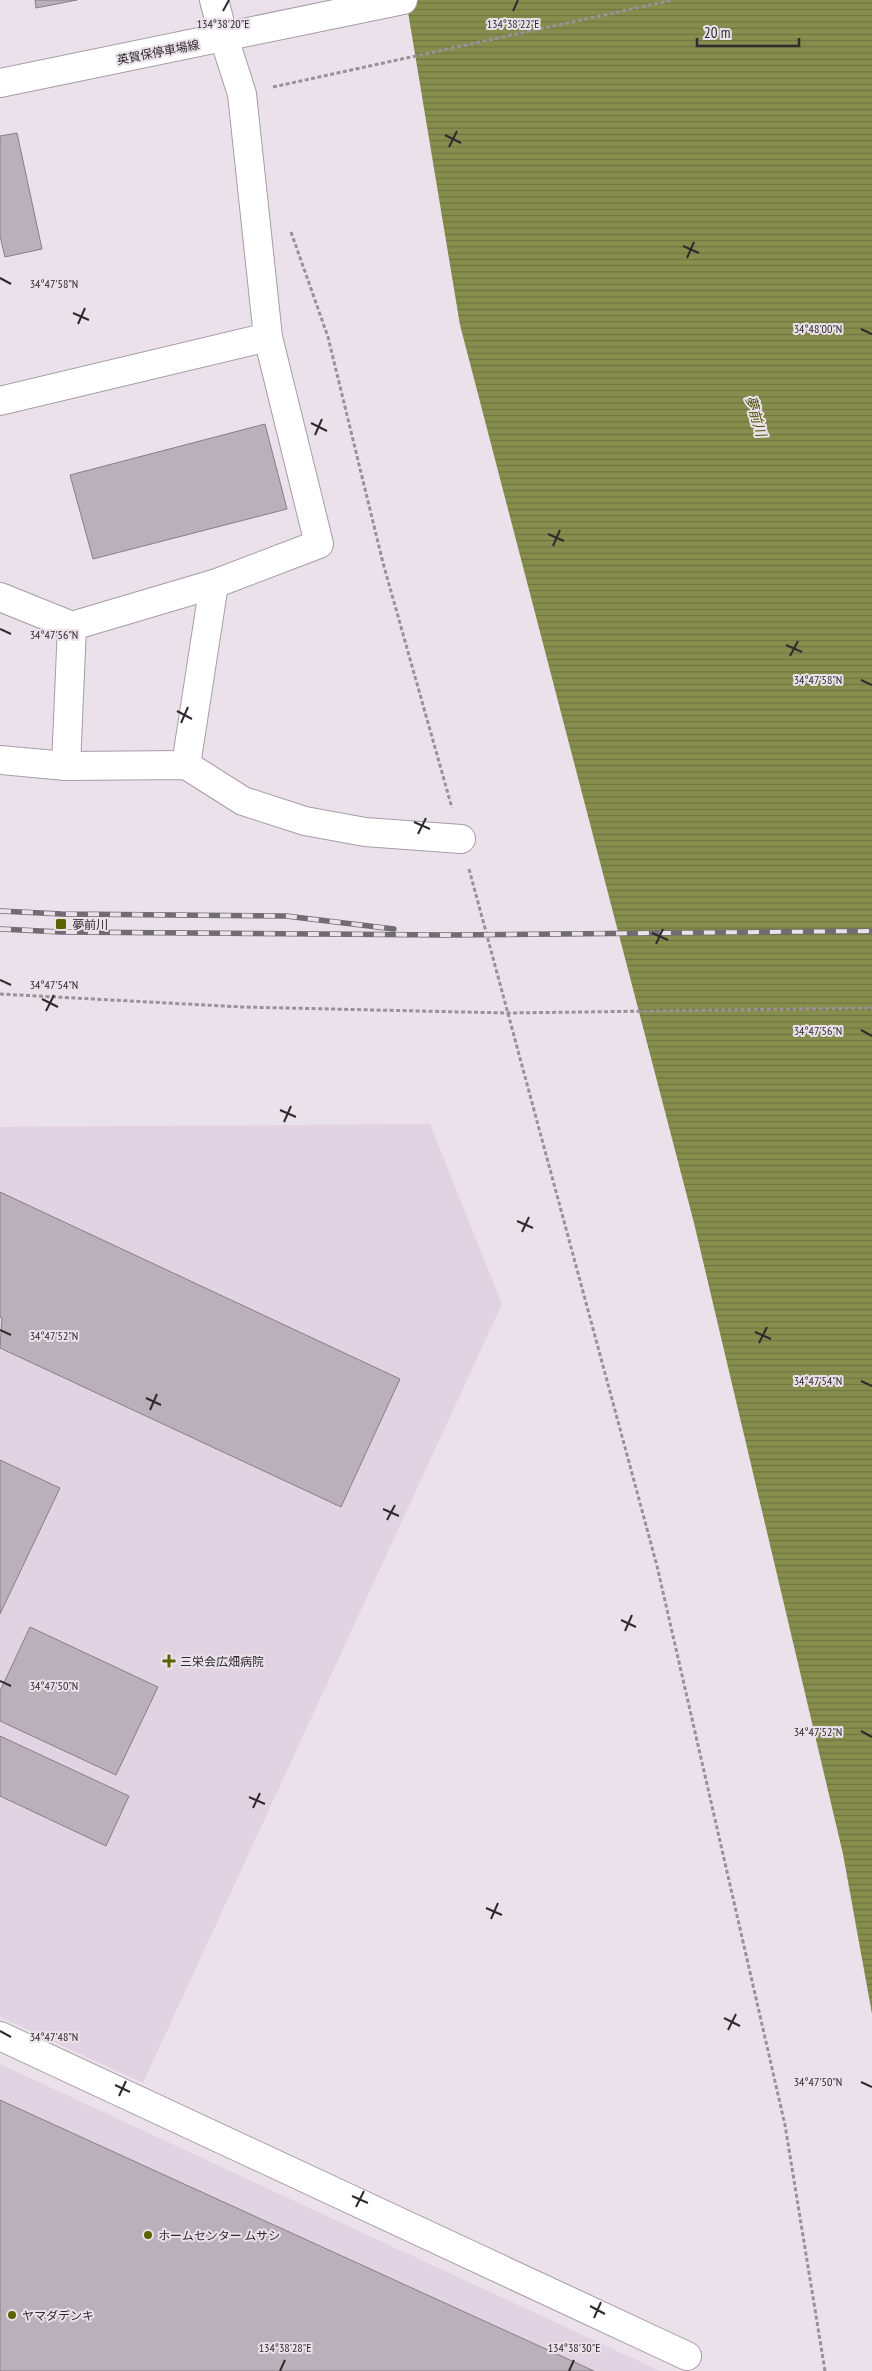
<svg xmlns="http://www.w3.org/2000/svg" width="872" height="2371" font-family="'PT Sans Narrow','Noto Sans JP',sans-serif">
  <defs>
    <pattern id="water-rules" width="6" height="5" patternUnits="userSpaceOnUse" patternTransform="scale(1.25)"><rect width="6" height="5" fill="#868e4d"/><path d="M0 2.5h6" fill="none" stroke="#6e7440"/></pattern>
  </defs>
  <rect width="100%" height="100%" fill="#eae1ea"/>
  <g fill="#e2d3e2">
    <polygon points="430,1124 502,1304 143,2083 0,2017 0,1127"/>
    <polygon points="0,2064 660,2371 0,2371"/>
  </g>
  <polygon fill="url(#water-rules)" points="406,0 872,0 872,2014 843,1854 694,1223 460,325"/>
  <g fill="#b9b0b9" stroke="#877f87">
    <polygon points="35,0 77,0 36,8"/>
    <polygon points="17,133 42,249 5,257 0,236 0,136"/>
    <polygon points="265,424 287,509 93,559 70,475"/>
    <polygon points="0,1192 400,1379 341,1507 0,1348 2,1318 0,1317"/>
    <polygon points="0,1460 60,1488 0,1614"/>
    <polygon points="30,1627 158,1687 116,1775 0,1721 0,1691"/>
    <polygon points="0,1736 129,1796 106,1846 0,1796"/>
    <polygon points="0,2100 594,2371 0,2371"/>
  </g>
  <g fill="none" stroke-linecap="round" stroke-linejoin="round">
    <g stroke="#a69da6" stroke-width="30">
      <g id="street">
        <polyline points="0,401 268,337"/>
        <polyline points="0,597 72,626 214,584 319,544 268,337 242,94 224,38"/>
        <polyline points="0,760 66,766 72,626"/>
        <polyline points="186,765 214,584"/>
        <polyline points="66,766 186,765 243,801 305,821 365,832 461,839"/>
        <polyline points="0,2036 687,2356"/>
      </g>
    </g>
    <g stroke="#a69da6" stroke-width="30">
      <g id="secondary">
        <polyline points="214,0 224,38"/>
        <polyline points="0,83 403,0"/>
      </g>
    </g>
    <g stroke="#989298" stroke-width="3" stroke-dasharray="4 2.5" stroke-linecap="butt">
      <polyline points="273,87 673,0"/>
      <polyline points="291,232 328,337 383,563 452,808"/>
      <polyline points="469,869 657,1566 785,2125 825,2371"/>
      <polyline points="0,994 242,1007 508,1013 872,1008"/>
    </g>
    <use href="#street" stroke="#fff" stroke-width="28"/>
    <use href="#secondary" stroke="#fff" stroke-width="28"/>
    <g stroke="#716c71" stroke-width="5.5">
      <g id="rail">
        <polyline points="0,911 62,914 286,916 394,929"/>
        <polyline points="0,929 61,932 446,935 872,931"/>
      </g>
    </g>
    <use href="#rail" stroke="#eae1ea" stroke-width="4" stroke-dasharray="11" stroke-linecap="butt"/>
  </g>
  <path fill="none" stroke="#2e2b2e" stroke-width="2" d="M223 11 229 0M513 11 518 0M445 135 461 143M449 147 457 131M683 246 699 253M687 258 694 242M0 278 11 284M73 313 89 320M78 324 85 308M861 329 872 334M311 423 327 431M315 435 322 419M548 534 564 541M553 546 560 530M0 629 11 634M786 645 802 652M790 656 798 641M861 680 872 685M177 711 192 719M181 723 188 707M414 822 430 829M418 834 426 818M652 933 668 940M656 944 663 929M0 980 11 985M42 999 58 1007M46 1011 54 995M861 1030 872 1036M280 1110 296 1117M284 1122 291 1106M517 1221 533 1228M522 1232 529 1217M0 1330 11 1335M755 1332 771 1339M759 1343 767 1327M861 1381 872 1386M146 1398 161 1405M150 1410 157 1394M383 1509 399 1516M387 1520 395 1505M621 1620 636 1627M625 1631 632 1615M0 1681 11 1686M861 1731 872 1737M249 1797 265 1804M253 1808 260 1793M486 1908 502 1915M491 1919 498 1903M724 2018 740 2026M728 2030 736 2014M0 2031 11 2037M861 2082 872 2087M115 2085 130 2092M119 2096 126 2081M352 2196 368 2203M356 2207 364 2191M590 2306 605 2314M594 2318 601 2302M280 2371 285 2360M569 2371 574 2360"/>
  <g fill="#5b6200" stroke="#eae1ea" stroke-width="2">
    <rect x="55" y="918" width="12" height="12" rx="2.5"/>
    <path d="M166.5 1653.5h5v5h5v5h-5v5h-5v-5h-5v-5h5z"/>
    <circle cx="148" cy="2235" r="5"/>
    <circle cx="12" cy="2315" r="5"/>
  </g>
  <g text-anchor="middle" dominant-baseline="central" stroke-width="4" stroke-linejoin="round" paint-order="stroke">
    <g font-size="12" fill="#2e2b2e" stroke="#eae1ea">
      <text transform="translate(158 52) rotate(-11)">英賀保停車場線</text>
    </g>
    <g font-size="12" fill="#2e2b2e" stroke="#eae1ea" text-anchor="start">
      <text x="72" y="924">夢前川</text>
      <text x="180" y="1661">三栄会広畑病院</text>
      <text x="158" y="2235">ホームセンター ムサシ</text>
      <text x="22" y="2315">ヤマダデンキ</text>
    </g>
    <g font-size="14" font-style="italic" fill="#4c5301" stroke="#eae1ea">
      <text transform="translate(756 416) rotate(74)">夢前川</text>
    </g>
  </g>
  <g font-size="12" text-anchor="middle" fill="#2e2b2e" stroke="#eae1ea" stroke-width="4" stroke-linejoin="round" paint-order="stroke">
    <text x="223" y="28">134°38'20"E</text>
    <text x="513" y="28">134°38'22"E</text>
    <text x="54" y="288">34°47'58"N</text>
    <text x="818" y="333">34°48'00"N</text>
    <text x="54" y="639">34°47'56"N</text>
    <text x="818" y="684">34°47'58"N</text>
    <text x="54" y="989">34°47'54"N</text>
    <text x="818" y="1035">34°47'56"N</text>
    <text x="54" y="1340">34°47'52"N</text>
    <text x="818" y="1385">34°47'54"N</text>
    <text x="54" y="1690">34°47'50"N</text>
    <text x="818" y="1736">34°47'52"N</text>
    <text x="54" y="2041">34°47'48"N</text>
    <text x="818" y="2086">34°47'50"N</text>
    <text x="285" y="2352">134°38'28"E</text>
    <text x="574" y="2352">134°38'30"E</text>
  </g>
  <path d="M697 38v8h102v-8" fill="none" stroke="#2e2b2e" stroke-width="2.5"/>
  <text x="704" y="38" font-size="15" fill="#2e2b2e" stroke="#eae1ea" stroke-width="4" paint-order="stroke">20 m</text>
</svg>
